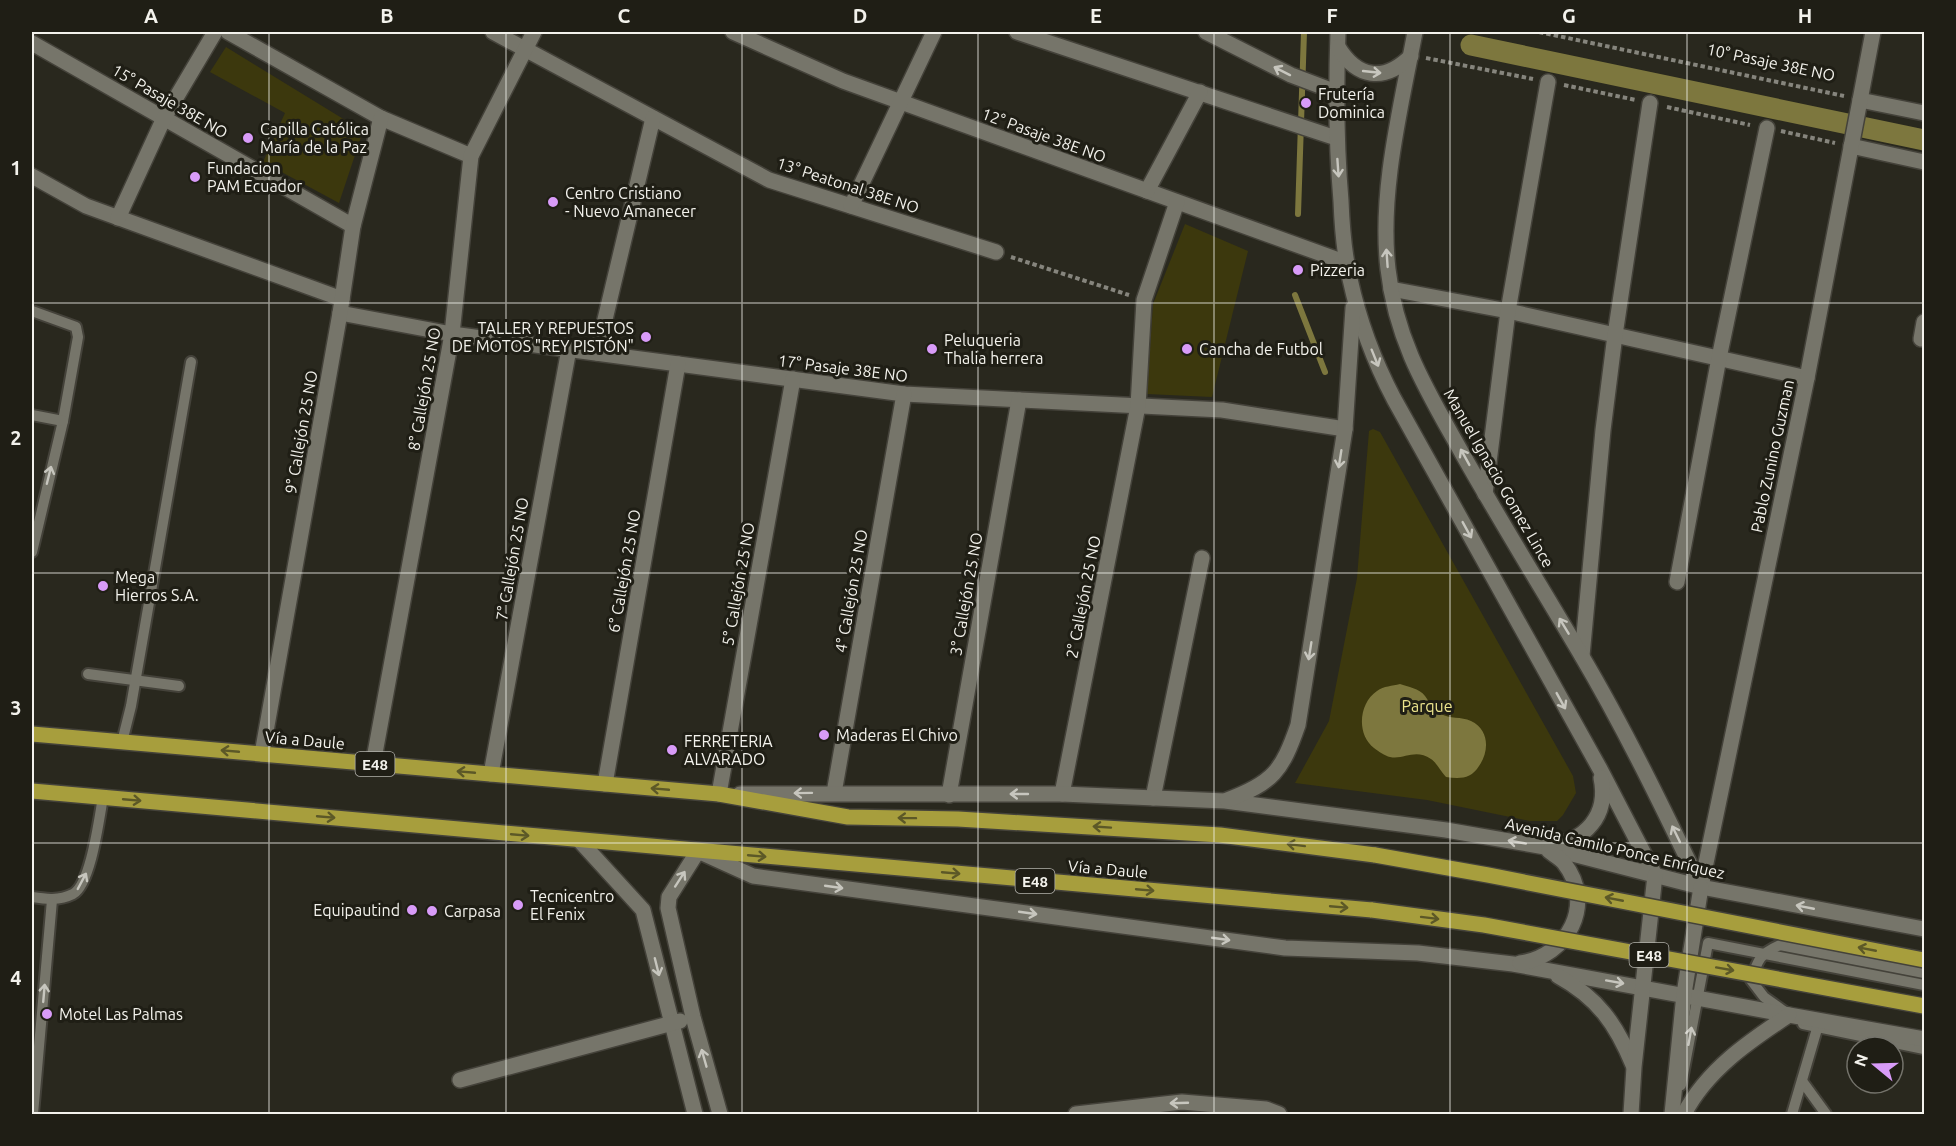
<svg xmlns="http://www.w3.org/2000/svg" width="1956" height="1146" font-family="Ubuntu,sans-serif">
  <rect width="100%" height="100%" fill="#29281e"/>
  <g fill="#3c380d">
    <polygon points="226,47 363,131 339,203 263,162 285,113 210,72"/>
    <polygon points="1185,224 1248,251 1212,397 1147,394 1153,304"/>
    <polygon points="1373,429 1380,432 1573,776 1576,793 1563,815 1557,821 1530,821 1427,800 1295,783 1329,721 1357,578 1369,431"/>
  </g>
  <path fill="#7d773e" d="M1400 684C1408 687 1419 688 1425 696 1430 703 1432 708 1440 713 1450 720 1461 716 1471 721 1490 730 1489 752 1479 766 1471 779 1460 779 1446 777 1441 772 1437 763 1431 759 1415 748 1404 760 1390 757 1385 756 1378 751 1374 748 1356 734 1359 703 1377 691 1384 686 1392 686 1400 684Z"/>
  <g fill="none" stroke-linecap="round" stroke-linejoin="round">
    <g stroke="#7d773e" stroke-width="6">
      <polyline points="1298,214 1304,32"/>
      <polyline points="1295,295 1325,372"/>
    </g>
    <polyline stroke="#7d773e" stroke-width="21" points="1471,45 1924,140"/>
    <g stroke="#44423a" stroke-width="14">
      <g id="service">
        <polyline points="32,311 76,327 78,337 63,421 32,552"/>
        <polyline points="32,415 63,421"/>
        <polyline points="88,674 179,686"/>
        <polyline points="122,742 131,706 191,362"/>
        <path d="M32 897C45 899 59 901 73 894 91 884 99 819 103 797"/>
        <path d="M1785 1012 1764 997 1751 980C1758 959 1760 954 1780 945L1924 973"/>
        <polyline points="1803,1024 1924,1049"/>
        <polyline points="1802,1081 1826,1114"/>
        <polyline points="1681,1085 1708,943 1924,985"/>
        <polyline points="33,1114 52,900"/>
        <polyline points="1792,1114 1819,1022"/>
      </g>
    </g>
    <g stroke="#44423a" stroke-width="18">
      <polyline id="pedestrian" points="1860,100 1924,113"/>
    </g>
    <g stroke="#44423a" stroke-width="18">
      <g id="minor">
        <polyline points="228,32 381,118 471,156"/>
        <polyline points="493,32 769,180 996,252"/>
        <polyline points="733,32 843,81 1347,263"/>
        <polyline points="1017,32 1336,138"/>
        <polyline points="1206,32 1291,75 1336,92"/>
        <polyline points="32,43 353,226"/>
        <polyline points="1851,146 1924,162"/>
        <polyline points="32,176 86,206 342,299"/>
        <polyline points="1147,191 1200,92"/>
        <polyline points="851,206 934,32"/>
        <polyline points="118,218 164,118 215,32"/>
        <polyline points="1391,289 1508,311 1807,378"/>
        <polyline points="340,313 452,334 904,394 1222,410 1345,429"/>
        <polyline points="1921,339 1924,322"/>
        <polyline points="597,353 653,118"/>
        <polyline points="1485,494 1508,311 1548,82"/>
        <polyline points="1677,582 1719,358 1767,128"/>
        <polyline points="1582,656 1603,430 1615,335 1650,103"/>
        <polyline points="262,754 340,313 353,226 381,118"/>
        <polyline points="373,764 452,334 471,156 534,32"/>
        <polyline points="491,774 569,349"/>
        <polyline points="605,784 678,364"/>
        <polyline points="834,793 904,394"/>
        <polyline points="719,794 793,379"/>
        <polyline points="1062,794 1138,406 1144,300 1177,202"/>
        <polyline points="949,795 1019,400"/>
        <polyline points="1153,798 1202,558"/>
        <polyline points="579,840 643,910 695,1114"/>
        <polyline points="698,851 669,897 668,908 693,1017 720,1114"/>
        <polyline points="1701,887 1807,378 1873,32"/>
        <polyline points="460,1080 680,1021"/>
        <polyline points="1076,1114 1182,1102 1266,1109 1279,1114"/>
      </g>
    </g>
    <g stroke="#44423a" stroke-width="18">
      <g id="secondary">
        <path d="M1338 32C1336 88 1336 144 1341 201 1342 227 1344 253 1350 279 1359 321 1374 361 1394 399L1600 769 1655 875"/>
        <path d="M1415 32C1401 107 1379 192 1388 269 1396 342 1428 392 1463 455 1501 522 1541 587 1580 653 1625 729 1663 808 1701 887"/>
        <path d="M1338 47C1357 78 1384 83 1411 56"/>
        <polyline points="740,794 1062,794 1225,801 1446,830 1545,847 1701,887 1924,929"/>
        <path d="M1227 800C1273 783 1282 771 1298 725L1345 429 1353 308"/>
        <path d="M1549 846C1585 841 1609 816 1601 778"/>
        <polyline points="700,852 753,876 1285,948 1418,953 1513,964 1789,1015 1924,1039"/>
        <path d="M1520 963C1568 956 1596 904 1564 863 1560 858 1554 855 1549 851"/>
        <path d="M1558 976C1598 998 1616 1024 1633 1065"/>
        <polyline points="1631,1114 1634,1067 1655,875"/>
        <polyline points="1672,1114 1684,994 1701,887"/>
        <path d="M1684 1114C1707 1070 1748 1042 1789 1015"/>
      </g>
    </g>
    <g stroke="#44423a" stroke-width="18">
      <g id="primary">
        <polyline points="32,734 719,794 848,817 958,819 1220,835 1375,855"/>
        <polyline points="32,791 1372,910"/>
      </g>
    </g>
    <g stroke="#86857d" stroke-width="4" stroke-dasharray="4.5 3" stroke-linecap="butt">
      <polyline points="1539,32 1844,96"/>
      <polyline points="1426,58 1533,79"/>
      <polyline points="1564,85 1636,100"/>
      <polyline points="1667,107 1750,125"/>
      <polyline points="1781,131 1835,143"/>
      <polyline points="1011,257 1129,295"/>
    </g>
    <use href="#service" stroke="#76756a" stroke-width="10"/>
    <use href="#pedestrian" stroke="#76756a" stroke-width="15"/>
    <use href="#minor" stroke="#76756a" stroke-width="15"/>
    <use href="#secondary" stroke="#76756a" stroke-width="15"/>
    <use href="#primary" stroke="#a79e3d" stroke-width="15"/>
    <g stroke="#44423a" stroke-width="18" stroke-linecap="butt">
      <g id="primary-bridge">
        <polyline points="1375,855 1488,875 1924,960"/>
        <polyline points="1372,910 1484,925 1924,1006"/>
      </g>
    </g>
    <use href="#primary-bridge" stroke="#a79e3d" stroke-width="15"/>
  </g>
  <defs><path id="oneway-shaft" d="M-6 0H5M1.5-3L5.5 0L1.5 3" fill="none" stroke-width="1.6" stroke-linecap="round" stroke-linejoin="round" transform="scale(1.5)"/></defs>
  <g stroke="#c7c6be">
    <use href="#oneway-shaft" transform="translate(1282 71) rotate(-153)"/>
    <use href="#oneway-shaft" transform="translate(1372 72) rotate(6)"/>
    <use href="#oneway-shaft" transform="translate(1338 168) rotate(86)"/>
    <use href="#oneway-shaft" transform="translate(1387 258) rotate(-94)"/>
    <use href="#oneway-shaft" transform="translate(1375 358) rotate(68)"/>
    <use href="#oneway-shaft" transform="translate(1465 457) rotate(-119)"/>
    <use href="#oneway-shaft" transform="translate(1340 459) rotate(99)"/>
    <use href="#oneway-shaft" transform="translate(49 475) rotate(-76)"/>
    <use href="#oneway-shaft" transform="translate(1467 530) rotate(61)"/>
    <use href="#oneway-shaft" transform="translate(1564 626) rotate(-121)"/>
    <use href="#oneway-shaft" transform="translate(1310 651) rotate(99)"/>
    <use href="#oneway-shaft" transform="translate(1561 701) rotate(61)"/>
    <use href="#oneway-shaft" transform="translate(803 793) rotate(179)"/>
    <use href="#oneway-shaft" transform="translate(1019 794) rotate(180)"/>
    <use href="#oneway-shaft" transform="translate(1676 834) rotate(-116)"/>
    <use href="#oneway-shaft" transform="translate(1517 842) rotate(-170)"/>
    <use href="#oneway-shaft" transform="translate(680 879) rotate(-57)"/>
    <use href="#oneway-shaft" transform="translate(82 881) rotate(-62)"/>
    <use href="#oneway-shaft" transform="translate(834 887) rotate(8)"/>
    <use href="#oneway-shaft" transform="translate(1805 907) rotate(-169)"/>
    <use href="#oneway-shaft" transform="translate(1028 913) rotate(8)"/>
    <use href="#oneway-shaft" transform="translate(1221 939) rotate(8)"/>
    <use href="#oneway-shaft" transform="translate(657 967) rotate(76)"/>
    <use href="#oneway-shaft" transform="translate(1615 982) rotate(10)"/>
    <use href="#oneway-shaft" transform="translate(44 993) rotate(-85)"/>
    <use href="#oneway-shaft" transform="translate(1690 1036) rotate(-80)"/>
    <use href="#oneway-shaft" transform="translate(704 1058) rotate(-106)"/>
    <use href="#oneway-shaft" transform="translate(1179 1103) rotate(178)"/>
  </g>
  <g stroke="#5c5827">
    <use href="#oneway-shaft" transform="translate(230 751) rotate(-175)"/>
    <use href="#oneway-shaft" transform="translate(466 772) rotate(-175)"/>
    <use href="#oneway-shaft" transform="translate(660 789) rotate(-175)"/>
    <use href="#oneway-shaft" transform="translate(132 800) rotate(5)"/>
    <use href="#oneway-shaft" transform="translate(326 817) rotate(5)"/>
    <use href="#oneway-shaft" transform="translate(907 818) rotate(-179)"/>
    <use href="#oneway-shaft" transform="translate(1102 827) rotate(-176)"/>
    <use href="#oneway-shaft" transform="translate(520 835) rotate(5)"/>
    <use href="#oneway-shaft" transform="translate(1296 845) rotate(-173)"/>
    <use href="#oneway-shaft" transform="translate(757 856) rotate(5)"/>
    <use href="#oneway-shaft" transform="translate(951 873) rotate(5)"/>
    <use href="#oneway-shaft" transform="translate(1145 890) rotate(5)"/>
    <use href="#oneway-shaft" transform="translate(1614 899) rotate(-169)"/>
    <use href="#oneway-shaft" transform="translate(1339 907) rotate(5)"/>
    <use href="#oneway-shaft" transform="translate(1430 918) rotate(7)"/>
    <use href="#oneway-shaft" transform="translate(1867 949) rotate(-169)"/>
    <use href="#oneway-shaft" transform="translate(1725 969) rotate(10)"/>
  </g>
  <path fill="none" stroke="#f3f2ec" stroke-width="1.5" stroke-opacity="0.55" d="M269 32V1114M506 32V1114M742 32V1114M978 32V1114M1214 32V1114M1450 32V1114M1687 32V1114M32 303H1924M32 573H1924M32 843H1924"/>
  <g fill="#d89bf8" stroke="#1f1e15" stroke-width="2">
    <circle cx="1306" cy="103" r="6"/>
    <circle cx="248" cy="138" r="6"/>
    <circle cx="195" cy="177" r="6"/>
    <circle cx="553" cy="202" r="6"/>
    <circle cx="1298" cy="270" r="6"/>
    <circle cx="646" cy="337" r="6"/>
    <circle cx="932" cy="349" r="6"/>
    <circle cx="1187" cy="349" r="6"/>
    <circle cx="103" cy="586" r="6"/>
    <circle cx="824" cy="735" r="6"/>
    <circle cx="672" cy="750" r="6"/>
    <circle cx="518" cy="905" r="6"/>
    <circle cx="412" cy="910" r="6"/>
    <circle cx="432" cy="911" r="6"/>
    <circle cx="47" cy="1014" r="6"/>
  </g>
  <g text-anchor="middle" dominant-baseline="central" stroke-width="6" stroke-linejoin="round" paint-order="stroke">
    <g fill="#1f1e15" stroke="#b3b2ac" stroke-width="1.5">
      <rect x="355.5" y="752" width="39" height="24" rx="4.5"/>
      <rect x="1015.5" y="869" width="39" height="24" rx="4.5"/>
      <rect x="1629.5" y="943" width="39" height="24" rx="4.5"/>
    </g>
    <g font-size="15" font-weight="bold" fill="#f3f2ec">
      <text x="375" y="764">E48</text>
      <text x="1035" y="881">E48</text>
      <text x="1649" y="955">E48</text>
    </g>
    <g font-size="16" fill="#f3f2ec" stroke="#1f1e15">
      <text transform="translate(1771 62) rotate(12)">10° Pasaje 38E NO</text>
      <text transform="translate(170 101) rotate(30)">15° Pasaje 38E NO</text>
      <text transform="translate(1044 135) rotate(20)">12° Pasaje 38E NO</text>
      <text transform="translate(848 185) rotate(18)">13° Peatonal 38E NO</text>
      <text transform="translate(843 368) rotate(7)">17° Pasaje 38E NO</text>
      <text transform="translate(424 389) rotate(-80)">8° Callejón 25 NO</text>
      <text transform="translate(301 432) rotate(-80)">9° Callejón 25 NO</text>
      <text transform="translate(1772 456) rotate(-78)">Pablo Zunino Guzman</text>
      <text transform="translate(1499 478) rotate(60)">Manuel Ignacio Gomez Lince</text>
      <text transform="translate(512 559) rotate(-80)">7° Callejón 25 NO</text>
      <text transform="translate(624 571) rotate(-80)">6° Callejón 25 NO</text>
      <text transform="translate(738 584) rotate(-80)">5° Callejón 25 NO</text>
      <text transform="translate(851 591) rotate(-80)">4° Callejón 25 NO</text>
      <text transform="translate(966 594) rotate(-80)">3° Callejón 25 NO</text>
      <text transform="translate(1083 597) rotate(-79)">2° Callejón 25 NO</text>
      <text transform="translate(305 740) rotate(5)">Vía a Daule</text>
      <text transform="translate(1615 848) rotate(13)">Avenida Camilo Ponce Enríquez</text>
      <text transform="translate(1108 869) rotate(5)">Vía a Daule</text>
    </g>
    <g font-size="16" fill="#f3f2ec" stroke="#1f1e15" text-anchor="start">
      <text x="1318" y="94">Frutería<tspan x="1318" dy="18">Dominica</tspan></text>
      <text x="260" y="129">Capilla Católica<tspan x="260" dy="18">María de la Paz</tspan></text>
      <text x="207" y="168">Fundacion<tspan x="207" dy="18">PAM Ecuador</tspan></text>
      <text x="565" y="193">Centro Cristiano<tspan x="565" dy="18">- Nuevo Amanecer</tspan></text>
      <text x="1310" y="270">Pizzeria</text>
      <text x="634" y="328" text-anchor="end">TALLER Y REPUESTOS<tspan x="634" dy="18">DE MOTOS "REY PISTÓN"</tspan></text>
      <text x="944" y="340">Peluqueria<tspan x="944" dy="18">Thalia herrera</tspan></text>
      <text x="1199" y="349">Cancha de Futbol</text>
      <text x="115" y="577">Mega<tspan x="115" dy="18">Hierros S.A.</tspan></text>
      <text x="836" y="735">Maderas El Chivo</text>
      <text x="684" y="741">FERRETERIA<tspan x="684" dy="18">ALVARADO</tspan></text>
      <text x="530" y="896">Tecnicentro<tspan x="530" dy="18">El Fenix</tspan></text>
      <text x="400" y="910" text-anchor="end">Equipautind</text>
      <text x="444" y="911">Carpasa</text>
      <text x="59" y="1014">Motel Las Palmas</text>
    </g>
    <g font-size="16" fill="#ebe38c" stroke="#1f1e15">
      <text x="1427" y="706">Parque</text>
    </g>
  </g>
  <rect width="1956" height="1146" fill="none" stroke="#1f1e15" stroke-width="66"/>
  <g transform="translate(1875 1065) rotate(289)"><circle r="28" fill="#1f1e15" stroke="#74736b" stroke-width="1.5"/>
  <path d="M0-4.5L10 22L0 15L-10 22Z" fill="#d89bf8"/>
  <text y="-9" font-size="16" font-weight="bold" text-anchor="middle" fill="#f3f2ec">N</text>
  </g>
  <rect x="33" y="33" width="1890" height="1080" fill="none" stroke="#f3f2ec" stroke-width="2"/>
  <g font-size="20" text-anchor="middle" font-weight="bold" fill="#f3f2ec">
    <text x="151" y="23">A</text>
    <text x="387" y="23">B</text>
    <text x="624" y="23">C</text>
    <text x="860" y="23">D</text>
    <text x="1096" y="23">E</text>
    <text x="1332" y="23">F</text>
    <text x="1569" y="23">G</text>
    <text x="1805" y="23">H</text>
    <text x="16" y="175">1</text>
    <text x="16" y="445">2</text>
    <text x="16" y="715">3</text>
    <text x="16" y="985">4</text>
  </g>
</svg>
